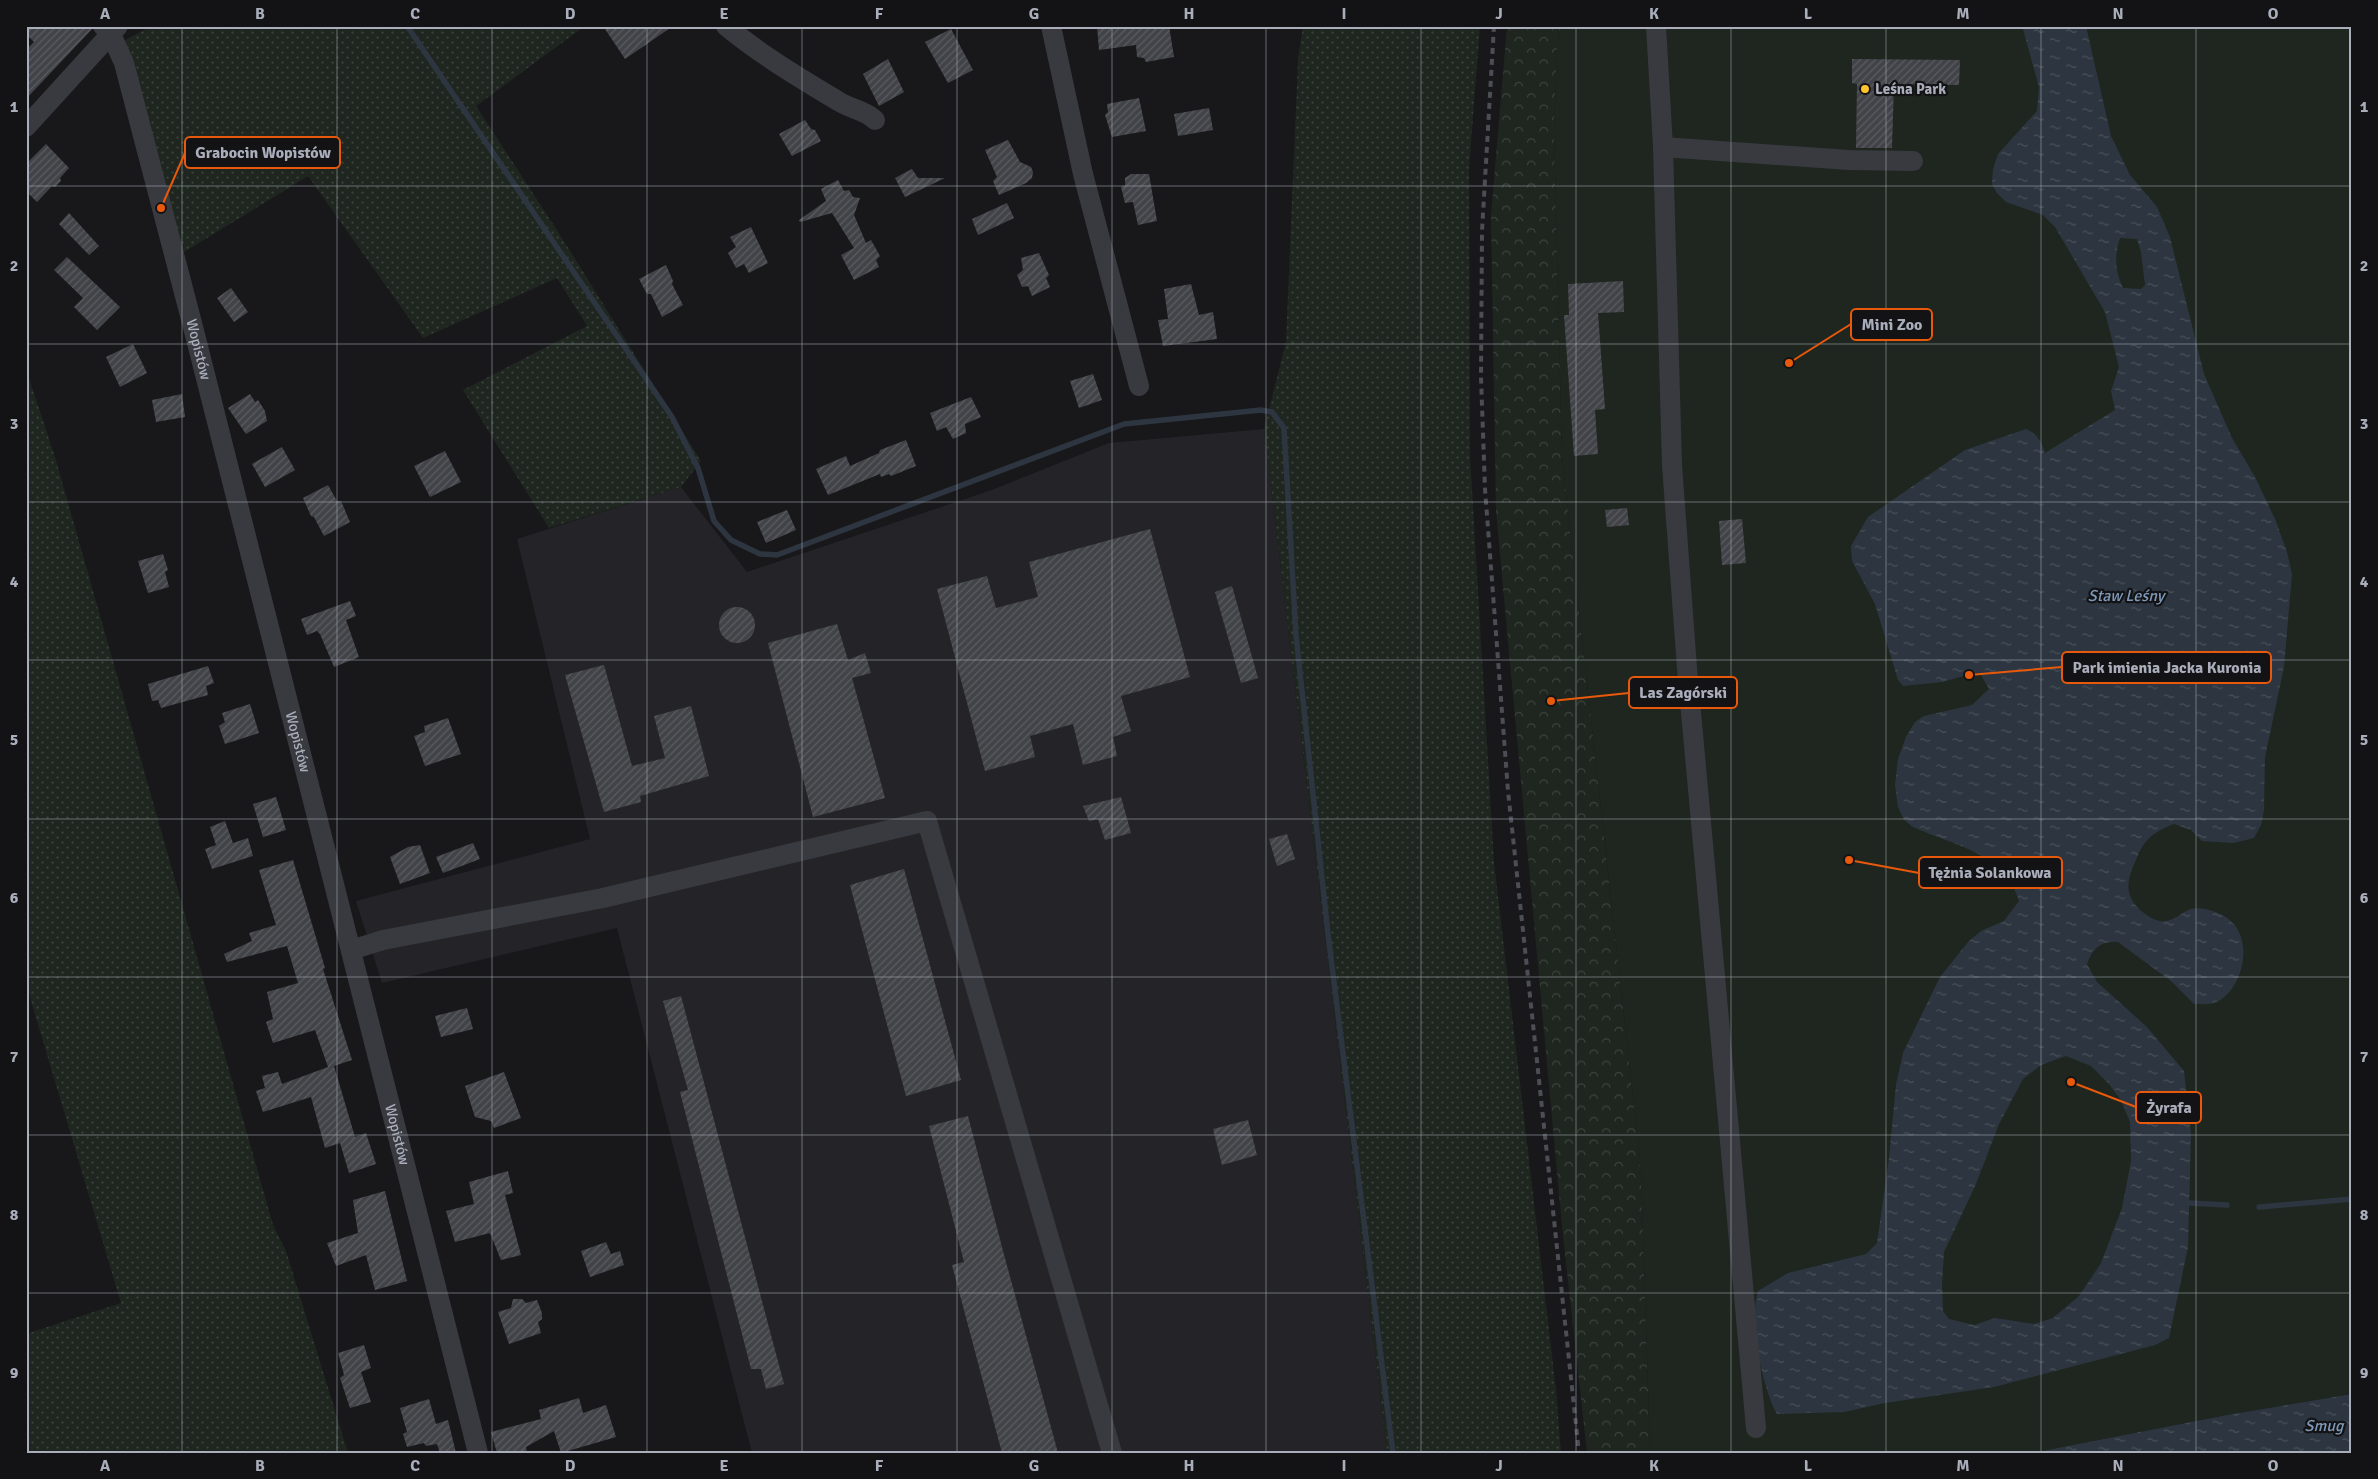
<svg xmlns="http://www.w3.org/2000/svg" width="2378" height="1479" font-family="Signika,sans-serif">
  <defs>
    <pattern id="grass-dots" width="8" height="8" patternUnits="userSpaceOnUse" patternTransform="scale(1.25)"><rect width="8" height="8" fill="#1e261f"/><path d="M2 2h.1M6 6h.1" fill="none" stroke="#3c433e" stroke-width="1.8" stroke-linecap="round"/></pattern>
    <pattern id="forest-crowns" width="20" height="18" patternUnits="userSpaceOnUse" patternTransform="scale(1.25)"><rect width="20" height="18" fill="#1e261f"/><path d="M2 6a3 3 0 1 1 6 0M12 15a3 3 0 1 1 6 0" fill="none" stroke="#3c433e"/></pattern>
    <pattern id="water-ripples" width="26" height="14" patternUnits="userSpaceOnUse" patternTransform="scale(1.25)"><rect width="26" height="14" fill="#2d3640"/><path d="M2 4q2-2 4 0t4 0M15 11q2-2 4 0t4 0" fill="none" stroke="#49515a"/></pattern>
    <pattern id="building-hatch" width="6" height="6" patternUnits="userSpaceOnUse" patternTransform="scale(1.25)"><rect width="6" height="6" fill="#424348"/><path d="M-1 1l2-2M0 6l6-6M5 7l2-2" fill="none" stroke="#5b5c60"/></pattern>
  </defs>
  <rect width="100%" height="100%" fill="#18181b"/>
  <polygon fill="#242428" points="1264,429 1387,1453 752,1453 617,928 382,983 356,901 590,839 517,539 681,487 747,572 989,491 1109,443"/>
  <g fill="url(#grass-dots)">
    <polygon points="152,26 585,26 476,106 562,238 701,461 681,487 549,528 463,390 587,326 557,278 423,338 308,176 168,262 110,48"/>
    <polygon points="1303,26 1480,26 1469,168 1470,456 1494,862 1556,1390 1561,1453 1387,1453 1264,429 1286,342 1298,60"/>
    <polygon points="26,369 55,457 273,1225 286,1251 348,1453 26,1453 26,1334 121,1303 26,984"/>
  </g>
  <polygon fill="url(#forest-crowns)" points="1507,26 1561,26 1557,46 1554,131 1562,457 1641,1169 1650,1453 1587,1453 1562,1226 1496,511 1491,216"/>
  <polygon fill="#1e261f" points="1561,26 2352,26 2352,1394 2227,1415 2032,1453 1650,1453 1641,1169 1562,457 1554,131 1557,46"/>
  <g fill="url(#water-ripples)" fill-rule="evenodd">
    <path d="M2021 26H2086L2111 136 2130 175 2157 207 2170 237 2204 374 2232 438 2255 477 2275 519 2287 552 2292 574 2284 667 2265 757 2264 810 2261 825 2254 838 2233 843 2202 841 2191 830 2174 824C2156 831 2146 837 2138 855 2129 876 2121 892 2140 910 2145 914 2153 920 2160 921 2173 923 2180 913 2191 909 2201 906 2219 912 2227 918 2255 937 2244 988 2217 1002 2211 1005 2201 1004 2194 1004L2171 981 2118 942C2101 940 2092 949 2087 964L2097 982 2147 1027 2184 1071 2191 1134 2188 1247 2169 1338 2155 1345 1994 1387 1885 1403 1844 1412 1777 1414C1762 1388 1749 1320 1758 1291L1788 1273 1866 1254 1877 1243 1889 1158 1896 1085 1903 1053 1940 977 1969 941 1981 931 2004 921 2019 901C2005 853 1953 845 1913 827L1904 820 1898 807 1895 785 1898 759 1906 737 1915 722 1924 716 1972 705 1989 689 1981 675 1975 673 1942 682 1903 686 1898 680 1875 604 1852 561 1851 546 1868 517 1965 450 2026 429C2038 434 2041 441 2045 453L2115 410 2111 391 2119 367 2105 312 2055 227 2043 215 2006 202 1997 193 1992 184 1993 169 1998 154 2037 111 2039 87 2023 29ZM2120 238 2137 239 2141 252 2145 285 2141 289 2123 288C2115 271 2114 256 2120 238ZM2066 1056 2091 1066 2109 1084 2121 1100 2130 1122 2131 1161 2122 1208 2101 1263 2079 1296 2053 1318 2034 1324 1995 1318 1974 1325 1949 1319 1943 1311 1942 1285 1944 1252 1976 1184 1999 1124 2023 1079 2041 1065Z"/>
    <polygon points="2352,1394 2352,1453 2032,1453 2227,1415"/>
  </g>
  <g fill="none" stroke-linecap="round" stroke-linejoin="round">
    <g stroke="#2d3640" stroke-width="5.5">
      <polyline points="407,26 672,417 698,468 714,521 731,540 760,554 777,555 1124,424 1261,410 1272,412 1284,428 1296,635 1328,934 1393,1453"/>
      <polyline points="2189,1203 2227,1205"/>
      <polyline points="2259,1207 2352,1199"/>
    </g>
  </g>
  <g fill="url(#building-hatch)">
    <polygon points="26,26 91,26 92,29 26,99 26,50 34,42 26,34"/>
    <polygon points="603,26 673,26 625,59"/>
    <polygon points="1097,26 1169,26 1174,57 1146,62 1144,58 1137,57 1136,45 1099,50"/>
    <polygon points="951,29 973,70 948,83 925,42"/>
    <polygon points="888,59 904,92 879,106 863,74"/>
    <polygon points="1852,59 1960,60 1959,85 1894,84 1892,148 1856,148 1857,84 1852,83"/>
    <polygon points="1139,98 1146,131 1112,137 1105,115 1108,112 1107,104"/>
    <polygon points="1209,108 1213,130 1178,136 1174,114"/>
    <polygon points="805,120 811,129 815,130 821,141 792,156 779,134"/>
    <polygon points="1008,140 1020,162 1031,167 1033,172 1032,178 1026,183 999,195 993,181 997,177 985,150"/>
    <polygon points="46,144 69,168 60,178 61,181 55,187 52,186 37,202 26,191 26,164"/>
    <polygon points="912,169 918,178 945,178 905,197 895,178"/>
    <polygon points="1131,174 1149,174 1157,221 1138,225 1133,202 1125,203 1121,187 1125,185 1125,178"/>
    <polygon points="838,180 844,191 849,190 853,197 860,198 854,215 866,243 871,240 880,256 876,260 879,267 854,280 841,255 854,248 832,213 800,222 799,220 826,201 821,189"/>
    <polygon points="1007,203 1014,218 978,235 972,219"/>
    <polygon points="69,213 99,246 89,255 59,224"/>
    <polygon points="751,227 768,263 749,273 744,264 736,268 728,253 736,247 730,237"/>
    <polygon points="1039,253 1049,275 1046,278 1050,287 1032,296 1028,286 1022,287 1017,275 1023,270 1021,258"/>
    <polygon points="67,257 120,307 97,330 74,307 83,298 54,270"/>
    <polygon points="666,265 673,281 672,284 683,305 662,317 651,294 647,294 639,279"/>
    <polygon points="1623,281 1624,312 1598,313 1605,409 1595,410 1598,454 1574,456 1564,315 1569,315 1568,284"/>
    <polygon points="1191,284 1199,315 1213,312 1217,339 1163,346 1158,320 1168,319 1164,289"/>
    <polygon points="231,288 248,312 234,322 217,298"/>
    <polygon points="133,344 147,373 120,387 106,357"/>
    <polygon points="1093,374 1102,400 1079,408 1070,381"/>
    <polygon points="182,394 185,417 156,422 152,400"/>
    <polygon points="250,394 255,402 258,400 265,411 267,421 246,434 228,408"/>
    <polygon points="971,397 981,417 965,424 966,433 953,439 946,427 937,431 930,413"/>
    <polygon points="906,440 916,466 891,476 889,474 881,477 880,474 828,495 816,469 846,456 850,466 879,453 880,450"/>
    <polygon points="282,447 295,470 265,487 252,464"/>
    <polygon points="445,451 461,482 430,497 414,466"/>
    <polygon points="328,485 337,501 341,501 350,522 324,536 314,517 311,516 303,498"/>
    <polygon points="1627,508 1629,525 1607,527 1605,510"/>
    <polygon points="787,510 796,530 766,543 757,522"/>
    <polygon points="1742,519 1746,563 1722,565 1719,521"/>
    <polygon points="1150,529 1190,677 1121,696 1131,731 1113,737 1117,756 1083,765 1073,724 1030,736 1035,757 985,771 937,589 987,576 996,608 1038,597 1029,562"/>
    <polygon points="163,554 168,570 165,572 169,587 148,593 138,561"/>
    <polygon points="1232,586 1258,678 1241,683 1215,592"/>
    <polygon points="350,601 356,616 346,620 359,657 334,667 320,634 317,631 307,635 301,619"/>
    <circle cx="737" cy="625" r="18"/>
    <polygon points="837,624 848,660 865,653 871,673 852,678 885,798 813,817 768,643"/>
    <polygon points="604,665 632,766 665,758 654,716 691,706 709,776 640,796 641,802 604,812 565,675"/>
    <polygon points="208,666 214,683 206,686 208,695 161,708 158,700 152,701 148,684"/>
    <polygon points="250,704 259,733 225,744 219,726 225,722 222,713"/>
    <polygon points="448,718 461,754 425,766 414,736 425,732 424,726"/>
    <polygon points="276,797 286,830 263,837 253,804"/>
    <polygon points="1121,797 1131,833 1105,840 1098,819 1089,821 1083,806"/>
    <polygon points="225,821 233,843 248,838 253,856 212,869 205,849 216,845 210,827"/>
    <polygon points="1287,834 1295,859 1277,866 1269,839"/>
    <polygon points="473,843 480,859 443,873 436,857"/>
    <polygon points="420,845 430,873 400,884 390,857 408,847"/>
    <polygon points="293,860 325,968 323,969 352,1060 334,1066 355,1137 366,1133 376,1164 349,1173 340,1143 325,1148 311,1097 263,1112 256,1091 265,1088 262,1076 278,1072 282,1084 328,1067 315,1030 273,1043 266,1022 273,1019 267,992 298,983 287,946 227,962 224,954 252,941 249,933 276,925 259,870"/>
    <polygon points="904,869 961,1080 906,1096 850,885"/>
    <polygon points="681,996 784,1384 766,1389 761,1369 751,1369 680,1092 688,1090 663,1001"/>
    <polygon points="467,1008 473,1029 441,1037 435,1016"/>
    <polygon points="504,1072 521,1118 494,1128 491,1121 475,1117 465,1086"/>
    <polygon points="968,1116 1003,1251 1058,1453 1002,1453 952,1265 964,1262 929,1126"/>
    <polygon points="1248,1120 1257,1155 1222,1165 1213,1129"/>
    <polygon points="508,1171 513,1193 505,1195 521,1255 501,1260 490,1233 455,1242 446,1211 474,1204 469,1182"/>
    <polygon points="385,1191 407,1281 375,1290 366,1255 336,1266 327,1243 358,1233 353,1200"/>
    <polygon points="606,1242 611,1254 620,1251 624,1265 590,1277 581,1251"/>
    <polygon points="513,1299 522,1299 526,1303 537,1300 542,1313 542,1319 538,1322 541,1333 509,1344 498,1312 511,1308"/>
    <polygon points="364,1345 371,1368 361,1372 371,1402 350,1408 340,1378 344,1375 338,1353"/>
    <polygon points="579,1398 583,1413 606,1405 616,1437 561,1453 554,1431 526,1447 527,1453 497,1453 491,1432 541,1419 539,1410"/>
    <polygon points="429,1399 436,1424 448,1420 456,1453 440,1453 437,1444 426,1446 424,1443 407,1447 403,1434 407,1432 400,1408"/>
  </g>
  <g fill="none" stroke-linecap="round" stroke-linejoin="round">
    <g stroke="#393a40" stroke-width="20">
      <path id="s1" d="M103 26 111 34 124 63 192 323 478 1453"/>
      <path d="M726 26C761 55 800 78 838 101 850 109 865 110 875 120"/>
      <polyline points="1051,26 1083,174 1139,386"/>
      <polyline points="1656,26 1663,147 1672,465 1687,668 1756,1428"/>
      <polyline points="26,127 118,26"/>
      <polyline points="1663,147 1849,160 1913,161"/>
      <polyline points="351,950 383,940 603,898 927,821 1112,1453"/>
    </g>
    <polyline stroke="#4c4d55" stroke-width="4" stroke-dasharray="6 5" stroke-linecap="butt" points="1494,26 1482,231 1481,377 1485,489 1508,791 1579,1453"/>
  </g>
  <path fill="none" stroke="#aaaebb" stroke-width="1" stroke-opacity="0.55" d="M182 26V1453M337 26V1453M492 26V1453M647 26V1453M802 26V1453M957 26V1453M1112 26V1453M1266 26V1453M1421 26V1453M1576 26V1453M1731 26V1453M1886 26V1453M2041 26V1453M2196 26V1453M26 186H2352M26 344H2352M26 502H2352M26 660H2352M26 819H2352M26 977H2352M26 1135H2352M26 1293H2352"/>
  <circle fill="#ffc42c" stroke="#131316" stroke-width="2" cx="1865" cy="89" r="5"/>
  <g text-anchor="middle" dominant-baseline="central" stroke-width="4.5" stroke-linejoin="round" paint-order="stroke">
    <g font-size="15" font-weight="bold" fill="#aaaebb" stroke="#131316" text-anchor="start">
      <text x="1875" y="89">Leśna Park</text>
    </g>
    <g font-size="15" fill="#aaaebb" stroke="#131316">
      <text stroke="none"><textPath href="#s1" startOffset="339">Wopistów</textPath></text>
      <text stroke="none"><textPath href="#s1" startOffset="744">Wopistów</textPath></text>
      <text stroke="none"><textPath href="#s1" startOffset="1149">Wopistów</textPath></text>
    </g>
    <g font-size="16" font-style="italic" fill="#7e9ab8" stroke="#131316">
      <text x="2126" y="596">Staw Leśny</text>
      <text x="2324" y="1426">Smug</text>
    </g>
  </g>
  <path fill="none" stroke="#e8590c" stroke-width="2" d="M161 208L185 153M1789 363L1851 324M1969 675L2062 667M1551 701L1629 693M1849 860L1919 873M2071 1082L2136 1107"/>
  <g fill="#e8590c" stroke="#131316" stroke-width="2">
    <circle cx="161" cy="208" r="5"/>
    <circle cx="1789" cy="363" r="5"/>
    <circle cx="1969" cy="675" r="5"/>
    <circle cx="1551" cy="701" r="5"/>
    <circle cx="1849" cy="860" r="5"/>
    <circle cx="2071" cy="1082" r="5"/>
  </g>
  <g fill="#131316" stroke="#e8590c" stroke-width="2">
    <rect x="185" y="137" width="155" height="31" rx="5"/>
    <rect x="1851" y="309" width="81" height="31" rx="5"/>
    <rect x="2062" y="652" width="209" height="31" rx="5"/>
    <rect x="1629" y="677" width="108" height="31" rx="5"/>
    <rect x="1919" y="857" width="143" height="31" rx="5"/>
    <rect x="2136" y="1092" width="65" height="31" rx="5"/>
  </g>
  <g font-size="16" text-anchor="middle" font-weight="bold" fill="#aaaebb">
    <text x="263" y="158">Grabocin Wopistów</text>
    <text x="1892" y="330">Mini Zoo</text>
    <text x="2167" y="673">Park imienia Jacka Kuronia</text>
    <text x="1683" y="698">Las Zagórski</text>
    <text x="1990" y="878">Tężnia Solankowa</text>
    <text x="2169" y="1113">Żyrafa</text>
  </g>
  <rect width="2378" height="1479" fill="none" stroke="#131316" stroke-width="55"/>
  <rect x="28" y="28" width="2322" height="1424" fill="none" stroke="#aaaebb" stroke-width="2"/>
  <g font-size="16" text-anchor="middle" font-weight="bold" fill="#aaaebb">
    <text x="105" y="19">A</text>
    <text x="260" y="19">B</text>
    <text x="415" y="19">C</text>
    <text x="570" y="19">D</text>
    <text x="724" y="19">E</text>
    <text x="879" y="19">F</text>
    <text x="1034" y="19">G</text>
    <text x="1189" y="19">H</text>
    <text x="1344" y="19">I</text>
    <text x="1499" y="19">J</text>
    <text x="1654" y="19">K</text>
    <text x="1808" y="19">L</text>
    <text x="1963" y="19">M</text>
    <text x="2118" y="19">N</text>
    <text x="2273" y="19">O</text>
    <text x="14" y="112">1</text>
    <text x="2364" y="112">1</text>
    <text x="14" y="271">2</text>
    <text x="2364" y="271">2</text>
    <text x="14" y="429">3</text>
    <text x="2364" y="429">3</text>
    <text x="14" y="587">4</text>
    <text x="2364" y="587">4</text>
    <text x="14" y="745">5</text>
    <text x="2364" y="745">5</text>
    <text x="14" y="903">6</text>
    <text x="2364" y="903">6</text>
    <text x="14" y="1062">7</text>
    <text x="2364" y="1062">7</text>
    <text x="14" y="1220">8</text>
    <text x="2364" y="1220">8</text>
    <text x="14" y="1378">9</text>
    <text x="2364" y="1378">9</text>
    <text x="105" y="1471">A</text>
    <text x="260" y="1471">B</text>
    <text x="415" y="1471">C</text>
    <text x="570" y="1471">D</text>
    <text x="724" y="1471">E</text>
    <text x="879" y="1471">F</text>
    <text x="1034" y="1471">G</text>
    <text x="1189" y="1471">H</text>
    <text x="1344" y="1471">I</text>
    <text x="1499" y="1471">J</text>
    <text x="1654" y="1471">K</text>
    <text x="1808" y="1471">L</text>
    <text x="1963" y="1471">M</text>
    <text x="2118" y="1471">N</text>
    <text x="2273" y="1471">O</text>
  </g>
</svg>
